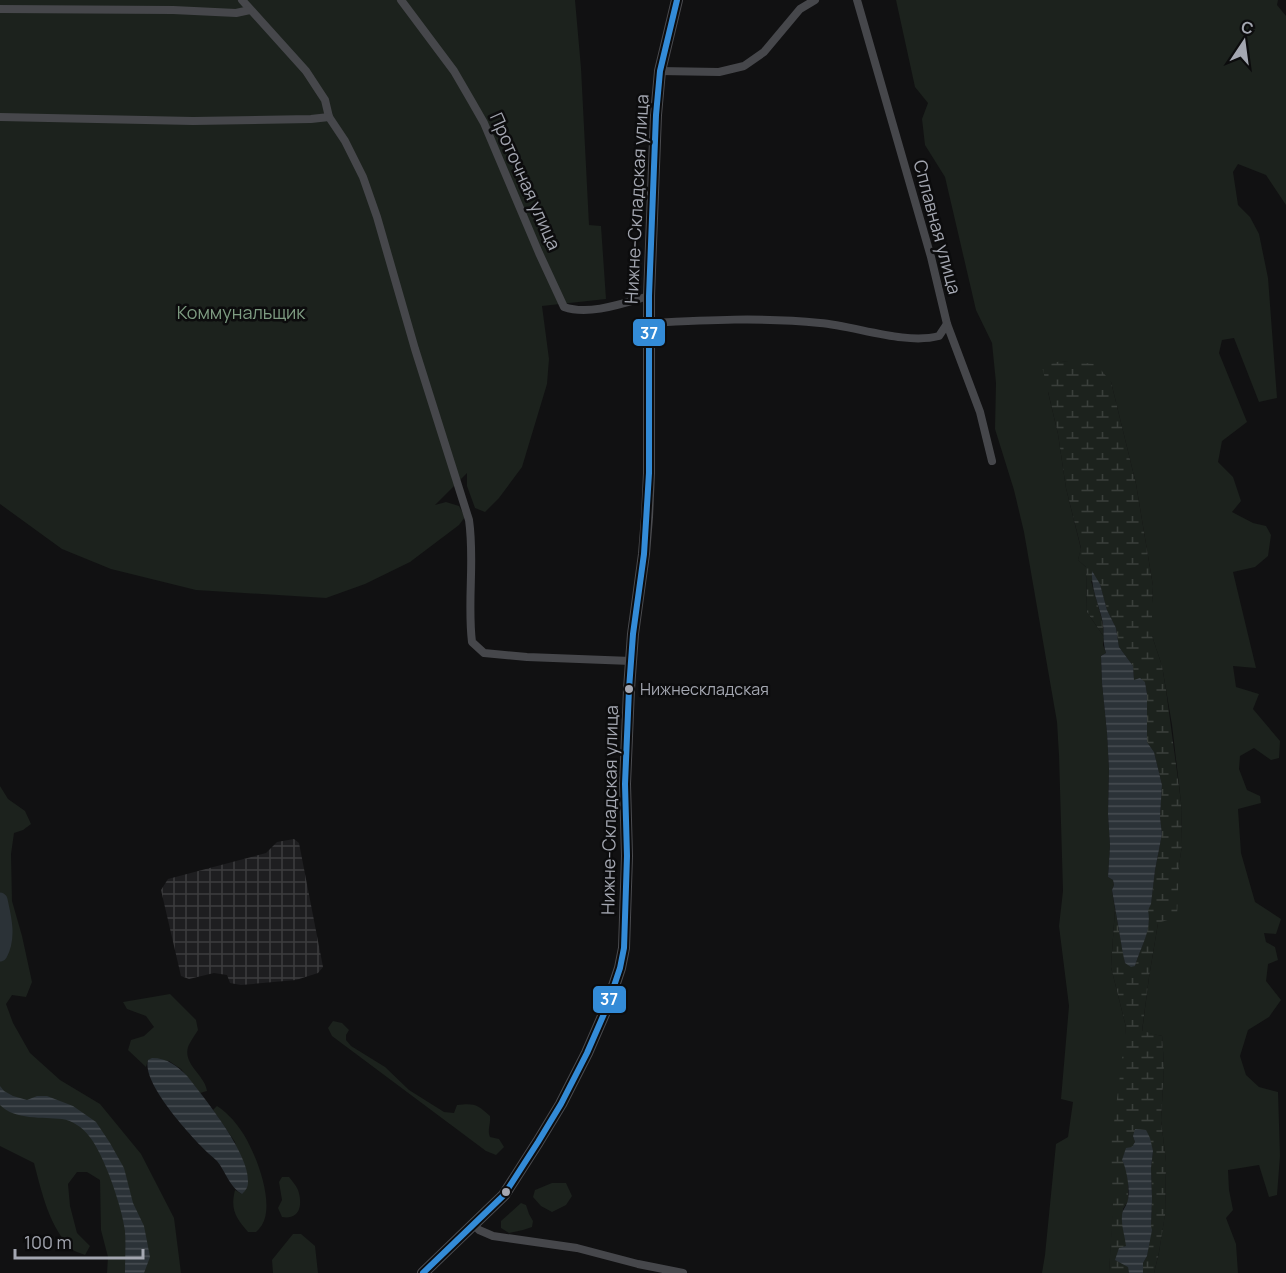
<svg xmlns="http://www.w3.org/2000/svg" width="1286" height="1273" font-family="Manrope,sans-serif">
  <defs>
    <pattern id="industrial-grid" width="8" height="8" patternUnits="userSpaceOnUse" patternTransform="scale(1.5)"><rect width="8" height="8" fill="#1e1e20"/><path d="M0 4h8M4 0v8" fill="none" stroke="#3c3c3e"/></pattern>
    <pattern id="wetland-marsh" width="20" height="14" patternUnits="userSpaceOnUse" patternTransform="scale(1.5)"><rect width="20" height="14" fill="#1c221d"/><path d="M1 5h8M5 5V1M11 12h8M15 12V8" fill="none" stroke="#3a3f3b"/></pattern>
    <pattern id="water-rules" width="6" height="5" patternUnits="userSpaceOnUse" patternTransform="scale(1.5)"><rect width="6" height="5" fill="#2b3237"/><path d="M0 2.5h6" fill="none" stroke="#474d52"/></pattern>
  </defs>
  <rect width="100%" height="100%" fill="#111112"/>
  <polygon fill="url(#industrial-grid)" points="294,839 299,843 323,967 318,973 296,980 241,985 230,983 227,975 214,973 189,979 181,976 161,890 168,879 266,853 277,842"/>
  <g fill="#1c221d">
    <polygon points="0,0 575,0 581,68 589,225 601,226 606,299 542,306 549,359 547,384 522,467 499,498 485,512 475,508 467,486 467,473 435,505 446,502 459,506 465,517 459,525 410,562 365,584 326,598 196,590 111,569 62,549 0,504"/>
    <polygon points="896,0 1278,0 1277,5 1286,16 1286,205 1266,175 1238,164 1233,172 1238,205 1250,217 1259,234 1268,278 1277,398 1259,402 1234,338 1222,340 1219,353 1247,422 1222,441 1218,462 1233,477 1241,501 1232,512 1253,523 1266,526 1271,535 1268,556 1255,567 1233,572 1256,668 1233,666 1236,687 1259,694 1253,709 1280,741 1279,758 1271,760 1254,748 1240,756 1239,769 1247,790 1260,796 1261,803 1238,809 1241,853 1255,902 1281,919 1276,934 1264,933 1266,942 1275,947 1278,960 1268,964 1266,981 1281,1000 1269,1017 1248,1030 1240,1056 1246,1075 1259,1087 1278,1092 1280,1156 1277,1195 1269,1197 1259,1165 1228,1170 1229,1190 1233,1210 1226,1218 1236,1244 1238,1273 1154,1273 1159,1252 1165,1214 1166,1162 1161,1120 1164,1066 1162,1036 1142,1032 1149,977 1158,923 1179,865 1182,845 1181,802 1172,725 1162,666 1152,636 1152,603 1153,586 1136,484 1111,382 1074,363 1061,361 1048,392 1058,434 1066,488 1081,549 1078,560 1086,567 1087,612 1104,637 1103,645 1106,653 1101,656 1102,683 1107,733 1109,769 1108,814 1110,846 1108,877 1113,880 1114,885 1112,890 1115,909 1111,967 1126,1027 1109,1273 1042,1273 1045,1255 1056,1144 1068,1137 1073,1102 1061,1099 1069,1006 1059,926 1063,891 1059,755 1057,722 1024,532 1014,490 995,429 996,383 992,343 976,310 945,177 925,145 922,119 928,103 915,87"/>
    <path d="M0 786 8 799 25 811 31 824 23 830 14 833 11 854 12 901 22 936 32 982 26 997 12 995 6 1004 13 1023 30 1053 60 1080 100 1104 141 1154 174 1218 181 1273H107L108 1257 101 1230 100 1180 87 1172H77L68 1184 70 1206 77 1233 90 1246 85 1255C81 1253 75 1252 72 1249 49 1227 42 1193 34 1163L0 1146Z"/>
    <path d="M170 994 196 1020 198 1030C195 1035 190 1042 188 1047 183 1065 205 1075 207 1091L200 1093 181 1069 169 1061 148 1060 146 1067 128 1050 131 1040 144 1036 154 1027 146 1016 127 1009 123 1002Z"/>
    <path d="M333 1021 342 1023 349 1030 346 1035V1040L351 1046 385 1067 409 1090 444 1112 454 1113 457 1105C474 1103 477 1104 490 1116 491 1123 487 1130 490 1137L499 1139 504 1147 496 1155 486 1151 332 1036 328 1028Z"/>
    <path d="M217 1106C226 1112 234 1120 240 1129 254 1148 276 1202 262 1225 260 1228 258 1230 256 1232H248C236 1218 230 1210 235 1190L242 1194 235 1142 213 1110Z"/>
    <path d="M282 1177H289C292 1181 296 1185 298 1190 303 1205 300 1220 282 1217L278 1208 282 1200 279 1182Z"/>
    <polygon points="552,1183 566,1183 572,1196 566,1205 552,1212 541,1206 533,1197 535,1190"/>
    <polygon points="521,1203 526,1205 529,1214 533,1221 532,1227 523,1230 509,1233 501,1228 501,1221"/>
    <polygon points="293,1234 301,1234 315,1246 318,1273 273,1273 272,1260"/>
  </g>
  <path fill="url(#wetland-marsh)" d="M1061 361 1096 364 1111 382 1136 484 1153 586 1152 603V636L1162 666 1166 690 1181 802 1182 845 1179 866 1177 917 1158 923 1149 977 1142 1031 1162 1036 1164 1066 1161 1120 1166 1162 1165 1215 1159 1252 1154 1273H1143V1263L1147 1256 1151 1226 1152 1199 1151 1168 1153 1151 1133 1136 1135 1142 1125 1165 1128 1177V1201L1123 1209 1129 1273H1109L1113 1204 1111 1147 1126 1027 1111 967 1115 909 1125 963 1135 966C1141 946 1152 930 1147 910L1151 903 1155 870 1162 834 1160 817 1162 785 1154 752 1147 742V694L1145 682 1134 681 1133 666 1119 647 1116 628 1107 610 1100 584 1091 581 1102 620 1104 637 1087 612 1086 567 1078 560 1081 548 1066 488 1058 434 1042 366Z"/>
  <g fill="url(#water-rules)">
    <path d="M1092 571 1100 584 1107 610 1116 628 1119 647 1133 666 1134 680 1140 678 1145 682 1147 694V742L1154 752 1162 785 1160 817 1162 834 1155 870 1151 904 1148 910C1152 931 1141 945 1135 966L1131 967 1125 963 1123 954 1112 890 1114 885 1113 880 1108 877 1110 846 1108 814 1109 769 1107 733 1102 683 1101 656 1106 653C1102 642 1105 630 1102 619 1098 603 1091 588 1092 571Z"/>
    <path d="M152 1058C167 1058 178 1066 188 1077 205 1099 250 1154 248 1182 248 1187 246 1190 242 1194 230 1188 226 1172 217 1161 212 1156 205 1151 200 1145 185 1129 142 1082 148 1060Z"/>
    <path d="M0 1086 4 1091 13 1096 27 1100 37 1096H47L73 1106 96 1122 110 1143 124 1168 133 1203 144 1226 150 1257 144 1273H125C125 1259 126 1245 125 1231 122 1207 104 1154 89 1136 83 1128 72 1120 62 1119 44 1117 14 1120 0 1105Z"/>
    <path d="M1135 1129 1146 1130 1150 1138 1153 1151 1151 1168 1152 1199 1151 1226 1152 1230 1147 1256 1143 1263V1273H1129L1128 1267 1115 1260 1119 1248 1126 1246C1125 1236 1121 1226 1122 1216 1122 1211 1125 1208 1127 1203 1131 1193 1127 1169 1122 1160L1126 1148 1132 1147 1135 1142 1133 1136Z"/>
  </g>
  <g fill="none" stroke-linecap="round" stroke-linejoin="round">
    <path stroke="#2b3237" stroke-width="15" d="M0 900C4 918 9 937 0 954"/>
    <g stroke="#46474b" stroke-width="8">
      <path d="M242 0 306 71 325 100 329 117 345 141 363 177 377 217 415 349 469 520C475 561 467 601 472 642L484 653 527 657 631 661"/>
      <path d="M401 0 454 71 472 102 484 123 539 253 564 307C589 316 624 303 649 296"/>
      <polyline points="857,0 931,257 947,324 980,412 992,461"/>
      <polyline points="0,9 173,10 236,13 250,10"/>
      <polyline points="660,71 719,72 744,66 764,52 800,9 815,0"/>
      <polyline points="0,117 193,121 311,119 329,117"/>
      <path d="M649 323C706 320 763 317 820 323 856 326 905 345 939 336L947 324"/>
      <polyline points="474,1225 479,1230 493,1236 577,1248 638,1264 683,1273"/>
    </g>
    <polyline stroke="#4a4b4f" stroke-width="12" points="423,1273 504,1195 538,1142 561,1104 587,1053 607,1007 620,968 624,948 627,856 625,784 629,689 633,634 644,554 647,517 649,473 649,296 656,115 660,71 677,0"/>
    <g stroke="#0c0c0d" stroke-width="10">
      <polyline id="bus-1" points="423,1273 504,1195 538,1142 561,1104 587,1053 607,1007 620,968 624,948 627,856 625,784 629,689 633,634 644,554 649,473 649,296 656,115 660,71 677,0"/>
    </g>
    <use href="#bus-1" stroke="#338bd7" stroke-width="6"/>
  </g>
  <g fill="#a4a7b1" stroke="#0c0c0d" stroke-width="2">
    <circle cx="629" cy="689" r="5"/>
    <circle cx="506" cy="1192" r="5"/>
  </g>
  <g text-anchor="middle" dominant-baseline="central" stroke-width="5" stroke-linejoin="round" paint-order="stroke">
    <g font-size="16" fill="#a4a7b1" stroke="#0c0c0d" text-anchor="start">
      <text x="640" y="689">Нижнескладская</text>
    </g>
    <g font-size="18" fill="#a4a7b1" stroke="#0c0c0d">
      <text transform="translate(526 181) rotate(66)">Проточная улица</text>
      <text transform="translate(636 199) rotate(-87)">Нижне-Складская улица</text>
      <text transform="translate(938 227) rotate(75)">Сплавная улица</text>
      <text transform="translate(609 810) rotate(-89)">Нижне-Складская улица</text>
    </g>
    <g font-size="18" fill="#7d9b81" stroke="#0c0c0d">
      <text x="241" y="312">Коммунальщик</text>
    </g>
  </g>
  <g stroke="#0c0c0d" stroke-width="2">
    <rect x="632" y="318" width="34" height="29" rx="6" fill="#338bd7"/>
    <rect x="592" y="985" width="35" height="29" rx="6" fill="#338bd7"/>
  </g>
  <g font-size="16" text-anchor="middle" font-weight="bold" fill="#fff">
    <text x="649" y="339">37</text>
    <text x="609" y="1005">37</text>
  </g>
  <g transform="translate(1244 42) rotate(13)" stroke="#0c0c0d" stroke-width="4.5" paint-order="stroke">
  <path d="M0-4.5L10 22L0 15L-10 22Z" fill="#a4a7b1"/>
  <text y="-9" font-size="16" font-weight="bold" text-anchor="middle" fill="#a4a7b1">С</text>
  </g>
  <path d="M15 1249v9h128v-9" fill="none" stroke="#a4a7b1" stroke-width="3"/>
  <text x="24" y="1249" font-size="18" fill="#a4a7b1" stroke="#0c0c0d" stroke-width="4.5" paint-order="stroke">100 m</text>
</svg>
